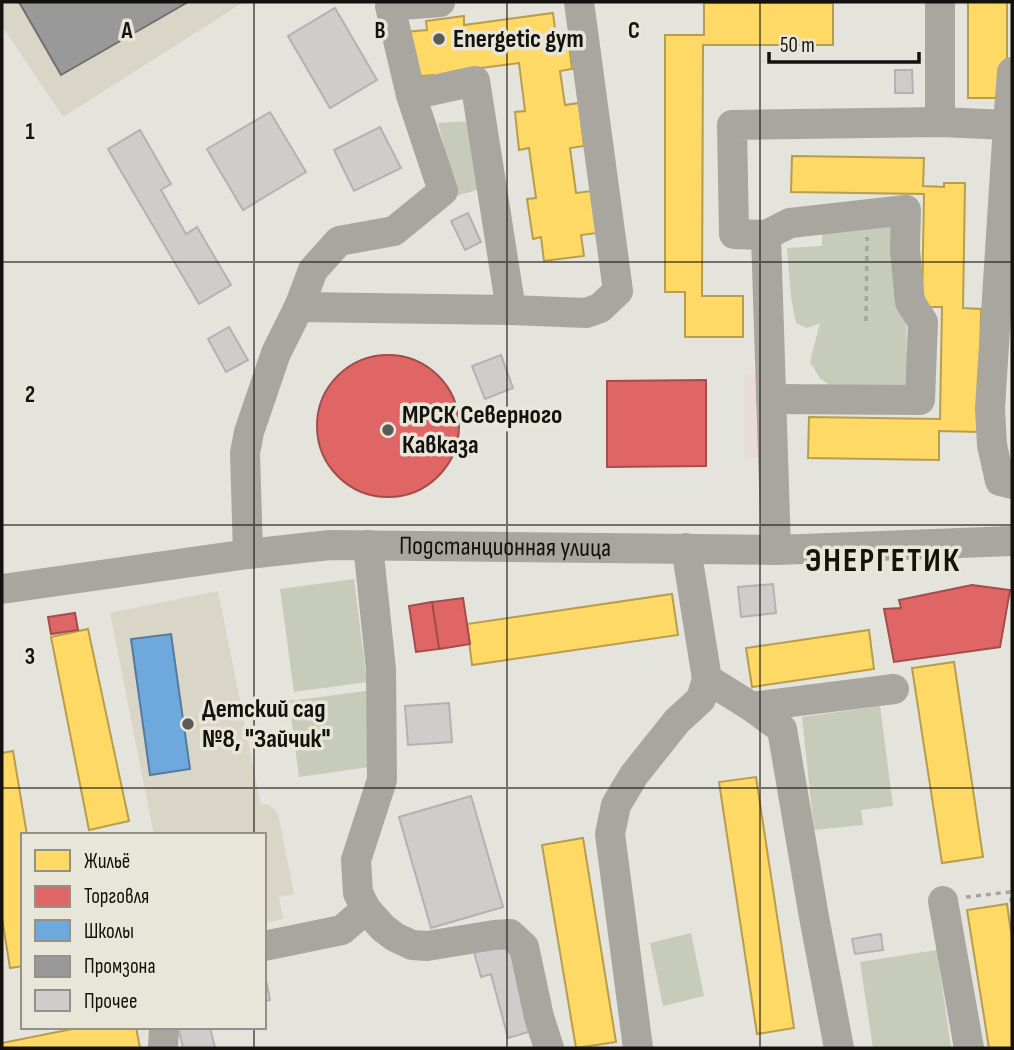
<svg xmlns="http://www.w3.org/2000/svg" width="1014" height="1050" font-family="'Sofia Sans Condensed',sans-serif">
  <rect width="100%" height="100%" fill="#e4e3dc"/>
  <polygon fill="#eadada" points="745,375 766,375 767,458 745,458"/>
  <g fill="#d9d6c8">
    <polygon points="2,2 244,2 63,117 2,26"/>
    <polygon points="218,591 261,805 267,804 272,807 278,814 294,894 279,897 283,919 264,923 264,835 154,835 110,613"/>
  </g>
  <g fill="#c6ccb9">
    <polygon points="473,121 484,188 456,196 438,123"/>
    <polygon points="897,221 906,320 908,388 836,390 820,378 810,362 820,323 807,328 796,323 791,297 787,248 822,246 822,234"/>
    <polygon points="354,579 367,682 294,692 280,589"/>
    <polygon points="366,691 377,766 299,777 289,701"/>
    <polygon points="880,706 893,806 861,810 863,825 814,830 802,717"/>
    <polygon points="691,933 704,996 663,1006 650,943"/>
    <polygon points="937,950 951,1048 873,1048 860,962"/>
  </g>
  <g fill="#ffd966" stroke="#b89d4c" stroke-width="2">
    <rect x="968" y="2" width="39" height="96"/>
    <polygon points="704,3 833,3 833,45 703,45 702,296 743,296 743,337 685,337 685,292 665,292 665,35 704,35"/>
    <polygon points="553,13 556,37 568,36 572,69 560,71 565,105 579,103 584,146 570,148 576,193 592,191 597,233 581,235 584,256 544,261 541,237 533,239 527,199 536,198 529,148 519,150 515,112 525,111 519,63 473,69 435,86 433,75 410,77 405,32 427,30 426,21 464,16 464,25"/>
    <polygon points="792,156 924,158 923,186 944,187 944,183 965,183 963,308 981,309 979,432 939,431 939,460 808,458 809,417 940,419 942,307 922,307 924,194 791,192"/>
    <polygon points="672,594 678,635 472,665 467,624"/>
    <polygon points="88,629 129,821 89,830 51,637"/>
    <polygon points="869,630 874,669 752,687 746,648"/>
    <polygon points="954,662 983,857 942,863 912,668"/>
    <polygon points="13,751 27,835 23,835 23,966 10,968 2,918 2,753"/>
    <polygon points="756,777 794,1028 757,1034 719,782"/>
    <polygon points="583,838 616,1042 576,1048 542,845"/>
    <polygon points="1007,904 1012,939 1012,1048 989,1048 967,910"/>
    <polygon points="82,1027 136,1027 140,1048 2,1048 2,1043"/>
  </g>
  <g fill="#e06666" stroke="#a34d4c" stroke-width="2">
    <circle cx="388" cy="426" r="71"/>
    <polygon points="706,380 706,466 607,467 607,381"/>
    <polygon points="972,585 1010,590 1000,647 894,662 884,609 901,608 899,600"/>
    <polygon points="463,598 470,644 439,649 432,602"/>
    <polygon points="432,602 439,649 416,652 409,606"/>
    <polygon points="75,613 78,630 51,634 48,617"/>
  </g>
  <polygon fill="#6fa8dc" stroke="#547b9e" stroke-width="2" points="171,634 190,769 150,775 131,639"/>
  <polygon fill="#999" stroke="#71706f" stroke-width="2" points="19,2 188,2 61,75"/>
  <g fill="#cfcdcc" stroke="#b4b2b0" stroke-width="2">
    <polygon points="335,8 377,80 330,108 288,36"/>
    <polygon points="895,70 912,70 913,93 895,93"/>
    <polygon points="270,112 306,172 243,210 207,149"/>
    <polygon points="380,127 401,168 354,191 334,150"/>
    <polygon points="140,130 171,184 161,190 186,234 197,227 231,285 199,304 108,149"/>
    <polygon points="468,213 481,242 465,250 451,221"/>
    <polygon points="229,327 248,360 226,372 208,339"/>
    <polygon points="501,355 513,388 485,399 472,366"/>
    <polygon points="773,584 776,613 741,617 738,587"/>
    <polygon points="449,703 452,742 408,745 405,706"/>
    <polygon points="471,796 503,907 431,928 399,817"/>
    <polygon points="881,934 883,950 855,954 852,939"/>
    <polygon points="511,942 535,1030 508,1038 491,974 481,977 474,952"/>
    <polygon points="264,980 266,980 270,1000 264,1001"/>
    <polygon points="178,1027 210,1027 215,1048 183,1048"/>
  </g>
  <g fill="none" stroke-linecap="round" stroke-linejoin="round">
    <g stroke="#a7a49f" stroke-width="3.5" stroke-dasharray="5 5" stroke-linecap="butt">
      <polyline points="866,321 867,237"/>
      <polyline points="966,897 1010,892 1012,906"/>
    </g>
    <g stroke="#a9a6a0" stroke-width="30">
      <polyline points="411,95 390,6 440,2"/>
      <polyline points="940,122 940,2"/>
      <polyline points="1008,125 990,408 992,445 1000,481 1012,484"/>
      <polyline points="766,235 790,223 906,210 905,250 910,302 923,322 920,400 771,399"/>
      <polyline points="299,307 313,270 339,241 394,231 443,191 411,95 475,81 511,310"/>
      <polyline points="368,545 381,669 382,780 356,860 358,893 366,909 383,928 395,937 412,945 427,946 494,935 510,934 524,947 539,1017 549,1048"/>
      <polyline points="686,548 707,679 752,707 782,729 814,917 839,1048"/>
      <polyline points="776,550 766,235 734,234 732,125 940,122 1008,125 1012,72"/>
      <polyline points="248,554 245,453 249,432 276,353 299,307 511,310 586,313 600,308 618,291 579,2"/>
      <path id="s1" d="M2 589 248 554 330 545 776 550 1012 541"/>
      <polyline points="752,707 894,689"/>
      <polyline points="943,901 969,1048"/>
      <polyline points="264,946 342,930 366,909"/>
      <polyline points="163,1048 164,1027"/>
      <polyline points="638,1048 610,834 616,805 634,775 677,721 701,699 707,679"/>
    </g>
  </g>
  <path fill="none" stroke="#14120e" stroke-width="2" stroke-opacity="0.55" d="M254 2V835M507 2V1048M760 2V1048M2 262H1012M2 525H1012M2 788H1012M254 1027V1048"/>
  <g fill="#5d5b56" stroke="#e8e5d9" stroke-width="2.5">
    <circle cx="439" cy="39" r="7"/>
    <circle cx="388" cy="430" r="7"/>
    <circle cx="188" cy="724" r="7"/>
  </g>
  <g text-anchor="middle" dominant-baseline="central" stroke-width="7" stroke-linejoin="round" paint-order="stroke">
    <g font-size="26" font-weight="bold" fill="#14120e" stroke="#e8e5d9" text-anchor="start">
      <text x="453" y="39">Energetic gym</text>
      <text x="402" y="415">МРСК Северного<tspan x="402" dy="30">Кавказа</tspan></text>
      <text x="202" y="709">Детский сад<tspan x="202" dy="30">№8, "Зайчик"</tspan></text>
    </g>
    <g font-size="26" fill="#14120e" stroke="#e8e5d9">
      <text stroke="none"><textPath href="#s1" startOffset="506">Подстанционная улица</textPath></text>
    </g>
    <g font-size="33" font-weight="bold" letter-spacing="2" fill="#14120e" stroke="#e8e5d9">
      <text x="883" y="561">ЭНЕРГЕТИК</text>
    </g>
  </g>
  <g font-size="23" text-anchor="middle" font-weight="bold" fill="#14120e" stroke="#e8e5d9" stroke-width="7" stroke-linejoin="round" paint-order="stroke">
    <text x="127" y="38">A</text>
    <text x="380" y="38">B</text>
    <text x="634" y="38">C</text>
    <text x="30" y="139">1</text>
    <text x="30" y="402">2</text>
    <text x="30" y="664">3</text>
  </g>
  <rect width="1014" height="1050" fill="none" stroke="#14120e" stroke-width="7"/>
  <rect x="21" y="833" width="245" height="196" fill="#e8e5d9" stroke="#939188" stroke-width="2"/>
  <rect x="35" y="850" width="35" height="21" fill="#ffd966" stroke="#939188" stroke-width="2"/>
  <text x="84" y="868" font-size="21" fill="#14120e">Жильё</text>
  <rect x="35" y="886" width="35" height="21" fill="#e06666" stroke="#939188" stroke-width="2"/>
  <text x="84" y="903" font-size="21" fill="#14120e">Торговля</text>
  <rect x="35" y="920" width="35" height="21" fill="#6fa8dc" stroke="#939188" stroke-width="2"/>
  <text x="84" y="938" font-size="21" fill="#14120e">Школы</text>
  <rect x="35" y="956" width="35" height="21" fill="#999999" stroke="#939188" stroke-width="2"/>
  <text x="84" y="973" font-size="21" fill="#14120e">Промзона</text>
  <rect x="35" y="990" width="35" height="21" fill="#cfcdcc" stroke="#939188" stroke-width="2"/>
  <text x="84" y="1008" font-size="21" fill="#14120e">Прочее</text>
  <path d="M769 52v10h150v-10" fill="none" stroke="#14120e" stroke-width="3.5"/>
  <text x="780" y="52" font-size="21" fill="#14120e" stroke="#e8e5d9" stroke-width="5" paint-order="stroke">50 m</text>
</svg>
